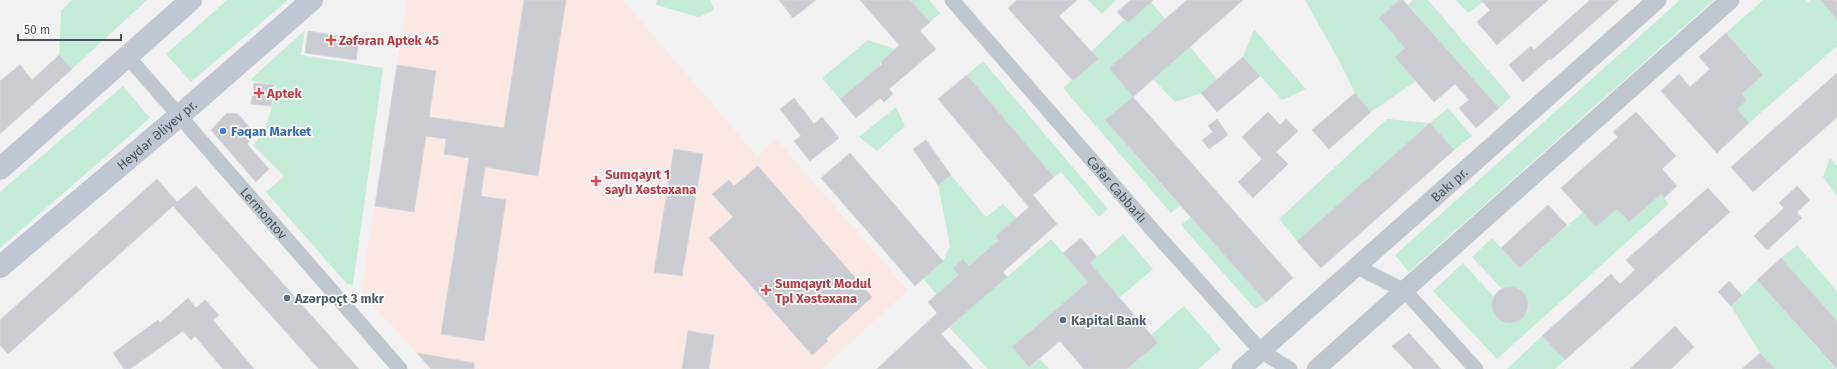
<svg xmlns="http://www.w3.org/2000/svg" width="1837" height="369" font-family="'Fira Sans',sans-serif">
  <rect width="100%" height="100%" fill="#f2f1f1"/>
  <polygon fill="#f9e8e4" points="407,0 623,0 757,156 776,139 908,290 822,369 431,369 361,292"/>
  <g fill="#c4ebd7">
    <polygon points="72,0 147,0 72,69 59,55 61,11"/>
    <polygon points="227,0 288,0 191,82 166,54"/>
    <polygon points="657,0 710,0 714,10 699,17 656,5"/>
    <polygon points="910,0 929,0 940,13 930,22"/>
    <polygon points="1088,0 1116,0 1102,14"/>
    <polygon points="1305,0 1399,0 1379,18 1393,35 1415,39 1395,57 1416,81 1371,112 1355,93 1337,57"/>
    <polygon points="1413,0 1428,0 1511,97 1499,108 1408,5"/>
    <polygon points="1456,0 1481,0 1483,2 1468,13"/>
    <polygon points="1680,0 1714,0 1409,272 1395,255"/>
    <polygon points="1763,0 1805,0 1808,3 1811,0 1820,0 1837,17 1837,46 1749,123 1737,109 1747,100 1742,94 1763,74 1726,33"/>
    <polygon points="1151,2 1165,19 1109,68 1133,97 1106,121 1180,206 1171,213 1063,88 1097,59 1091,52 1124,20 1128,23"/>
    <polygon points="1254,29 1306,89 1282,100 1243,57"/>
    <path d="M305 30 301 55 383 68 353 285 347 284 266 192 284 176 253 145C268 130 273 105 276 85L253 81 251 79Z"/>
    <polygon points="868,40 895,49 881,62 879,67 840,99 822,78"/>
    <polygon points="1190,47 1217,79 1201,93 1175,102 1153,79"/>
    <polygon points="983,61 1108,209 1099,217 1061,172 1054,177 967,75"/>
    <polygon points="123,86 150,118 0,248 0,192"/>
    <polygon points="896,107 905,126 877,151 859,137"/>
    <polygon points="1448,108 1472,136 1454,150 1430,123 1297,241 1279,219 1387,119 1430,123"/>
    <polygon points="1830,158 1837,166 1837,196 1823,177"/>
    <polygon points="951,175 986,217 1003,204 1017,218 996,236 999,240 979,277 963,259 954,268 959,275 937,295 923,278 943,261 950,246 938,185"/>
    <path d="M1649 181 1669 204 1497 359 1433 291 1463 263 1494 297C1482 338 1546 322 1524 295 1518 287 1512 287 1502 289L1472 257 1492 238 1520 268 1583 212 1596 227 1617 209 1629 222 1652 202Z"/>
    <polygon points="1191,217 1266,302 1255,309 1181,225"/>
    <polygon points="1123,234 1153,269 1119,298 1098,273 1013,347 1029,367 1040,359 1049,369 988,369 949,327 1051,239 1080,272"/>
    <polygon points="1797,245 1837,291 1837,321 1781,258"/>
    <polygon points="1757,280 1836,369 1775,369 1760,353 1731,306"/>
    <polygon points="1184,306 1221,349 1198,369 1128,369 1136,362 1151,335"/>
    <polygon points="1542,336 1565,360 1555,369 1507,369"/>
  </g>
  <g fill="#cbccd2" stroke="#d5d6db">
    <polygon points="524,0 566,0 538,176 485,167 481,196 506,200 484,341 441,334 469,158 444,154 446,139 426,136 414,212 375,206 397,65 436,71 429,117 504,128"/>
    <polygon points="779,0 816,0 793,18"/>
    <polygon points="860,0 910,0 930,22 920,31 936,49 889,89 893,94 884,102 880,98 856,118 840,99 882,64 881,62 899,45"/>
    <polygon points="1017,0 1077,0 1059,16 1098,59 1073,81 1008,8"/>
    <polygon points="1131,0 1153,0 1128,23 1117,12"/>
    <polygon points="1187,0 1243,0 1133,97 1109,68"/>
    <polygon points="1399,0 1403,0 1499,108 1476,128 1459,108 1469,100 1455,84 1434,102 1395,57 1405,48 1379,18"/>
    <polygon points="1481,0 1548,0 1497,45 1477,22 1490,10"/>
    <polygon points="1590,0 1619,0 1551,60 1549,59 1523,82 1509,65 1531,46 1534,50"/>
    <polygon points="1820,0 1837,0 1837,19"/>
    <polygon points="308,31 359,39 356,60 305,53"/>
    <polygon points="1726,33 1763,75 1742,94 1747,100 1737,109 1749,123 1717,153 1661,91 1679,74 1690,87 1710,69 1699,57"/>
    <polygon points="59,55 72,69 0,134 0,81 20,65 32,80"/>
    <polygon points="1243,57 1260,76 1217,112 1201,93"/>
    <polygon points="1837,73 1837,117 1753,192 1731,167"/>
    <polygon points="967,75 1054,177 1033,195 1057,224 1003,272 1007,277 941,334 973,369 877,369 937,313 928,302 959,275 953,268 963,259 969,266 999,240 996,236 1029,207 938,99"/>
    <polygon points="254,83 274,85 271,106 251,104"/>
    <polygon points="1355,93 1371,112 1329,149 1312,130"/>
    <polygon points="1133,97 1293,278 1266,302 1105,120"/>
    <polygon points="794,98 814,124 822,117 839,138 810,161 794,141 801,136 780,109"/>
    <polygon points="1268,112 1280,125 1286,119 1298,131 1276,152 1288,164 1253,198 1238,182 1262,159 1242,137"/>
    <polygon points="1636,112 1676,156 1662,169 1677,186 1664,198 1661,194 1629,222 1617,209 1596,227 1561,188 1618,137 1613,132"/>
    <polygon points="227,113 238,114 256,135 247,144 269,169 256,182 211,130"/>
    <polygon points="1217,119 1228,135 1209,149 1202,140 1213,132 1208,126"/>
    <polygon points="1430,123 1454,150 1321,268 1297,241"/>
    <polygon points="926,140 951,175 938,185 913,149"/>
    <polygon points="674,149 703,154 682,276 654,272"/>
    <polygon points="850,153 943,261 915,286 821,178"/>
    <polygon points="758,166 872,297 826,339 828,341 812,355 709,238 733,217 712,194 729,180 734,186"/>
    <polygon points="157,179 177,202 196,186 359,369 319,369 173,206 8,354 0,345 0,320"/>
    <polygon points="1797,186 1810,200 1797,212 1802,218 1767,250 1754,236 1784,208 1779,203"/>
    <polygon points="1708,188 1730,212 1565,360 1542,336 1611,274 1620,284 1635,270 1626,260"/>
    <polygon points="1548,205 1567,225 1520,268 1501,248"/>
    <polygon points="1081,238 1097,257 1090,263 1158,343 1127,369 1084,369 1060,341 1029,367 1012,347 1088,282 1063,253"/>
    <polygon points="1781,258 1837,321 1837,369 1757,280"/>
    <polygon points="1729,281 1742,295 1731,306 1718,292"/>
    <circle cx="1510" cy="305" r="18"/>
    <polygon points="188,298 196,308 205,300 219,315 213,320 254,369 223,369 195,336 191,340 183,331 130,369 124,369 113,353 158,320 160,323"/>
    <polygon points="1675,326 1694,347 1671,369 1630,369"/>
    <polygon points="688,331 714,335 709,369 682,369"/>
    <polygon points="1409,333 1441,369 1414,369 1392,346"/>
    <polygon points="417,353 474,363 474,369 431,369"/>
    <polygon points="1760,353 1775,369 1742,369"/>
  </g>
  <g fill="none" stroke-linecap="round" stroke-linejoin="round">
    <g stroke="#c0c6cd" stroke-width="15">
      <path id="s1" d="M952 0 1157 235 1261 351 1290 369"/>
      <path id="s2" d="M128 57 400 369"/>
      <polyline points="1357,267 1405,291 1476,369"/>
    </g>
    <g stroke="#c0c6cd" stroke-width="19">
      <path id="s3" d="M1241 369 1657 0"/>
      <polyline points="1316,369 1730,0"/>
    </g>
    <g stroke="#c0c7d2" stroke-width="22">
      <polyline points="0,169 191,0"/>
      <path id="s4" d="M0 267 179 116 312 0"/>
    </g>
  </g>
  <g fill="#e0444e" stroke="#fff" stroke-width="1.5">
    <path d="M329 34h4v4h4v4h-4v4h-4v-4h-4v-4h4z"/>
    <path d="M257 87h4v4h4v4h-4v4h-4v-4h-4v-4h4z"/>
    <path d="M594 175h4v4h4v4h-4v4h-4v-4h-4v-4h4z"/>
    <path d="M764 284h4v4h4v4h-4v4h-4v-4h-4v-4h4z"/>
  </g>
  <circle fill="#3f7fe0" stroke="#fff" stroke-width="1.5" cx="223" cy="131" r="4"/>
  <g fill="#5c6f8a" stroke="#fff" stroke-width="1.5">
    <circle cx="287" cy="298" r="4"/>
    <circle cx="1063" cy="320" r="4"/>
  </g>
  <g text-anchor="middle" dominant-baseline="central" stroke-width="3.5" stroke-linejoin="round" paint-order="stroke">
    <g font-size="13" font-weight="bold" fill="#be3a42" stroke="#fff" text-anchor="start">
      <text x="339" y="40">Zəfəran Aptek 45</text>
      <text x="267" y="93">Aptek</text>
      <text x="605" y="174">Sumqayıt 1<tspan x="605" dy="15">saylı Xəstəxana</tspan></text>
      <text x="775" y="283">Sumqayıt Modul<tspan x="775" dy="15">Tpl Xəstəxana</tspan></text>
    </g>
    <g font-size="13" font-weight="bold" fill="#366cbe" stroke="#fff" text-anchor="start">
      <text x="231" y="131">Fəqan Market</text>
    </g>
    <g font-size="13" fill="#4a525c" stroke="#fff">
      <text stroke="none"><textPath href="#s4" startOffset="205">Heydər Əliyev pr.</textPath></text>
      <text stroke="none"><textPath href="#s3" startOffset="278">Bakı pr.</textPath></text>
      <text stroke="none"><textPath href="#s1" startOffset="251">Cəfər Cabbarlı</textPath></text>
      <text stroke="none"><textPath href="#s2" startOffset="207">Lermontov</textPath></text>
    </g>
    <g font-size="13" font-weight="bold" fill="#4e5e75" stroke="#fff" text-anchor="start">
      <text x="295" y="298">Azərpoçt 3 mkr</text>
      <text x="1071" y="320">Kapital Bank</text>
    </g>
  </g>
  <path d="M18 34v6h103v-6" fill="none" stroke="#4a525c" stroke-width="2"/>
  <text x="24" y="34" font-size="12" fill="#4a525c" stroke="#ffffff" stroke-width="3" paint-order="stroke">50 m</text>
</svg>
